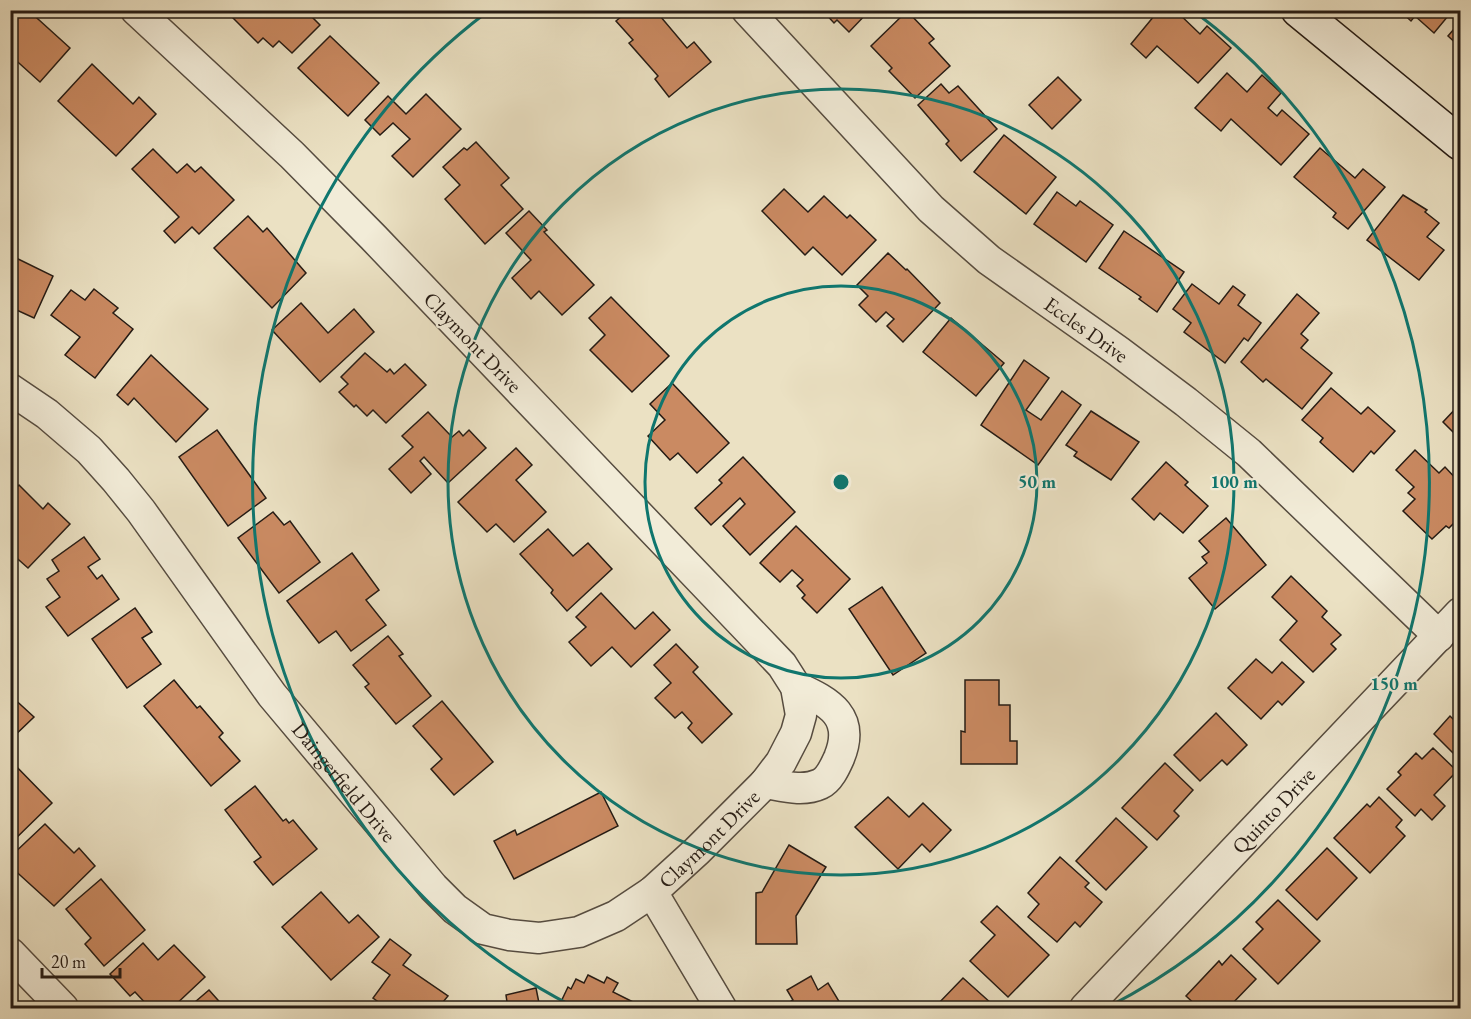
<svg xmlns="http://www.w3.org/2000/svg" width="1471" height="1019" font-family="'EB Garamond',serif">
  <rect width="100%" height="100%" fill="#ebe1c3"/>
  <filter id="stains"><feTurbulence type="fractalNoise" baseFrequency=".00333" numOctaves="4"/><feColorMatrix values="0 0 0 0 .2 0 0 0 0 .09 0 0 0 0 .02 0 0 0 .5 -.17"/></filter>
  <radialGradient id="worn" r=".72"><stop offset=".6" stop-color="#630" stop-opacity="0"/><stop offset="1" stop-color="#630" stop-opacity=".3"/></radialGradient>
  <g fill="#ca8a62" stroke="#251b14" stroke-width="1.5">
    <polygon points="12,10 28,10 70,48 40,82 10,55"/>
    <polygon points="238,10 305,10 320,25 292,53 279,41 273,47 263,38 258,43 232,17"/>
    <polygon points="629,10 655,10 687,48 694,42 711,62 669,97 655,79 658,76 629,43 633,40 616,21"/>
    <polygon points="822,10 870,10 849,32 837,20 834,23"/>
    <polygon points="1159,10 1175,10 1200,34 1207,26 1231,48 1198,83 1157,46 1146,58 1131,44"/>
    <polygon points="1399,10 1453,10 1434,33 1415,16 1411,21"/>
    <polygon points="907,11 934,39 929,43 950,66 915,98 889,71 892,68 871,46"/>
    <polygon points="1460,22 1460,47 1448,36"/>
    <polygon points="330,36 379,83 348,116 298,68"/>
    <polygon points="92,64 133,104 139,97 156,114 116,156 58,101"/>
    <polygon points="1227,73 1247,92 1262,75 1281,93 1268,108 1277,116 1282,110 1309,134 1281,165 1231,119 1221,131 1195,108"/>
    <polygon points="1058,77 1081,100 1052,129 1029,105"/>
    <polygon points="941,84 949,93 958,86 997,129 961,161 946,144 949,141 918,105"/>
    <polygon points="426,94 461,129 413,177 392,156 410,139 393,123 380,135 365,120 388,96 406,114"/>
    <polygon points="1004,135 1056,177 1026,214 974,172"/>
    <polygon points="476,142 509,178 501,185 523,209 485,244 445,199 460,185 443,167 464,148 467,150"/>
    <polygon points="1320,148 1355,178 1363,169 1385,187 1348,229 1333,217 1336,213 1294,177"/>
    <polygon points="153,149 177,173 187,164 195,172 201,167 234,200 199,234 192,227 175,243 164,231 179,217 132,169"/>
    <polygon points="784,189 808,212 824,196 847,218 850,215 876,240 842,275 813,247 805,255 762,211"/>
    <polygon points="1057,192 1076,206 1080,201 1113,225 1086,262 1034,224"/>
    <polygon points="1403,195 1427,210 1425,212 1439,223 1427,237 1444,250 1419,280 1367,240"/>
    <polygon points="529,211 547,230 544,232 594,285 562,315 539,291 531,299 512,278 531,260 506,233"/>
    <polygon points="248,216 263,232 267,228 306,273 272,308 214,248"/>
    <polygon points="1124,231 1184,272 1157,312 1139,299 1141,297 1099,268"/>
    <polygon points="888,253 906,270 907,269 940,303 903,342 887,326 894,319 886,312 876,322 859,305 868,296 857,285"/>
    <polygon points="10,255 53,276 34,318 10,307"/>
    <polygon points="1192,284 1219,304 1233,286 1245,295 1238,305 1261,323 1248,341 1244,338 1225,363 1184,332 1191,323 1173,309"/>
    <polygon points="94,289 118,308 113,313 133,329 95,378 65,355 80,337 51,315 71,290 85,300"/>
    <polygon points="1297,294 1319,313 1301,334 1308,340 1301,348 1332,373 1302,409 1266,379 1263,382 1241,362"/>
    <polygon points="611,297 669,356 632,392 590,350 605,335 589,318"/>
    <polygon points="301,303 328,333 354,309 374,332 320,382 272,330"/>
    <polygon points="951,318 1004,363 976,396 923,352"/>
    <polygon points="365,353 387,372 390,369 394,374 405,364 426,385 386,423 373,410 367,416 356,405 354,407 339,392 348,384 341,377"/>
    <polygon points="151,355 208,409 176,442 134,398 128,405 117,395"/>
    <polygon points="1024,360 1049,378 1026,410 1041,420 1062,391 1081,405 1038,465 981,425"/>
    <polygon points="672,383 729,443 697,473 678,453 670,460 648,436 665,420 650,404"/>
    <polygon points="1331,388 1361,414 1368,407 1395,431 1374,454 1371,451 1353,472 1320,442 1323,438 1302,420"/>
    <polygon points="1460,404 1460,439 1443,422"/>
    <polygon points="1091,411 1139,442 1111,480 1074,456 1077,452 1066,445"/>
    <polygon points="428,412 452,437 459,431 463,436 469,430 486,448 448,483 424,457 420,461 431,474 411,493 389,469 413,447 402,436"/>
    <polygon points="217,430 266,498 228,526 179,457"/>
    <polygon points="516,448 532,465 516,480 546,512 514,542 496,524 487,532 458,502"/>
    <polygon points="1415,450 1439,473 1445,467 1460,483 1460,517 1449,528 1446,526 1432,539 1403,511 1415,499 1408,493 1414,487 1396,470"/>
    <polygon points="743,457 795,512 750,555 723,526 745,504 740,498 711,525 695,508 722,483 719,480"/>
    <polygon points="1166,462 1188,482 1185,485 1208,506 1183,533 1160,513 1154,520 1132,499"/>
    <polygon points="19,485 43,509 48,503 70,524 28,568 11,553 10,554 10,494"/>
    <polygon points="273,512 284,525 290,521 320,562 279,593 238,538"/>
    <polygon points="1226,518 1266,565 1215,609 1189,578 1207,563 1202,557 1209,552 1199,541"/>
    <polygon points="796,526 850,579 817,613 802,598 805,595 797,586 803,580 792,570 780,582 760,563"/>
    <polygon points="548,529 573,556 588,543 612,569 567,611 551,593 553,590 520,554"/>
    <polygon points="84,537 100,559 88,567 97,579 102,575 119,599 68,636 46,607 60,597 47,579 59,571 52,560"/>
    <polygon points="352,553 379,590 366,600 386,625 351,651 336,631 319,643 287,601"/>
    <polygon points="1291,576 1327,611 1322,617 1341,635 1331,644 1336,649 1313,672 1280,640 1297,621 1272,597"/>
    <polygon points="882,587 926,653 893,675 849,609"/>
    <polygon points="601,593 635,629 653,612 670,630 631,667 612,647 591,666 569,642 586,627 576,617"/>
    <polygon points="135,608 152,632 142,638 161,664 127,688 92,639"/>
    <polygon points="388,636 403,654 399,656 431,696 396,724 365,687 369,684 353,665"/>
    <polygon points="676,644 698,667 693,672 732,714 702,743 688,728 692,723 682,712 675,718 655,698 671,683 654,665"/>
    <polygon points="1256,659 1272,673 1282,662 1304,682 1282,705 1278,701 1261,719 1228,688"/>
    <polygon points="174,680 197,708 200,706 223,733 219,737 240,761 211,786 144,706"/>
    <polygon points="965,680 999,680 999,705 1010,705 1010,741 1017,741 1017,764 961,764 961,731 965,732"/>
    <polygon points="10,695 34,717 10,740"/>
    <polygon points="442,701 493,762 454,795 431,769 442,759 413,726"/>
    <polygon points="1216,713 1247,745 1227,765 1222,760 1200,781 1174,755"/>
    <polygon points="1460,715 1460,760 1434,734 1450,716 1455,721"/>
    <polygon points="1433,748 1457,771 1434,795 1445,806 1432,820 1421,809 1415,816 1387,789 1401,775 1398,772 1416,753 1422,759"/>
    <polygon points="10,760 52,803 10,844"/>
    <polygon points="1165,763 1193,790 1174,811 1179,816 1157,840 1122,808"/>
    <polygon points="255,786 283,821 286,819 289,823 293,820 317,849 273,885 254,862 261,857 225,810"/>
    <polygon points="601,792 618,826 514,879 494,841 515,830 517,835"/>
    <polygon points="888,797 909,817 923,803 951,830 930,852 922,844 898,869 855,827"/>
    <polygon points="1379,797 1402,820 1396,827 1405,836 1370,873 1334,838 1367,804 1370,807"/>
    <polygon points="1116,818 1147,847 1106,890 1076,861"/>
    <polygon points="45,824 74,853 79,848 95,866 54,906 10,866 10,857"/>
    <polygon points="789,845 826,867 796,916 797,944 756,944 756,893 762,892"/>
    <polygon points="1327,848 1357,878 1317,920 1286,890"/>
    <polygon points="1060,857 1089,883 1085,887 1102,902 1080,927 1075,922 1057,942 1028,917 1039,904 1028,893"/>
    <polygon points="101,879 145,930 104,966 85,944 91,938 66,909"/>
    <polygon points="321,892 349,923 358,915 379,937 331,980 282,927"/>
    <polygon points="1278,900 1320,941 1278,984 1243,949 1263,929 1256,922"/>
    <polygon points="997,906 1049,955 1008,997 970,961 995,935 981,922"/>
    <polygon points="390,939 411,955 403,965 448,996 438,1008 387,1008 373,998 390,975 372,962"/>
    <polygon points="143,943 158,960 174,945 205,977 172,1008 150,1008 135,992 130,996 110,974"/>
    <polygon points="1231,955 1256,979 1228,1008 1199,1008 1186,996 1219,961 1222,965"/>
    <polygon points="588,975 604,983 607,977 618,983 613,992 639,1005 638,1008 558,1008 568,987 571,989 576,979 584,983"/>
    <polygon points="811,976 818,990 828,983 843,1008 787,1008 785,1005 793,1000 787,990"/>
    <polygon points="963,978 992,1004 988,1008 934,1008"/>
    <polygon points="536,988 540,1008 485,1008 507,1002 506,995"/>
    <polygon points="209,990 225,1008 188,1008"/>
  </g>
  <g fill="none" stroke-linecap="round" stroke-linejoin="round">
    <g stroke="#564c40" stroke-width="33">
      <g id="street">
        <path id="s1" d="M747 10 931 209 989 260 1118 351 1186 402 1249 453 1439 636"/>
        <path id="s2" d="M10 389 47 414 89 450 116 480 141 511 272 695 433 887 455 909 483 929 509 935 539 938 579 932 616 916 652 892 697 851 765 783 781 762 796 733 801 715 796 687 782 665 373 237 292 155 136 10"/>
        <path d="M765 783C783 786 803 792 820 784 829 780 835 767 839 758 856 717 830 702 796 687"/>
        <polyline points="652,892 721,1008"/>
        <polyline points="10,953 63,1008"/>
        <path id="s3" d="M1085 1008 1460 613"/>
      </g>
    </g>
    <g stroke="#251b14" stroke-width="36">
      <polyline id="secondary" points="1298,10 1460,143"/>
    </g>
    <use href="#street" stroke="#f2ecd8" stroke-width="30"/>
    <use href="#secondary" stroke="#f2ecd8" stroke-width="33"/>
  </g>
  <g fill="none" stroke="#0f766e" stroke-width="3">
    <circle cx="841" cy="482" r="196"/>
    <circle cx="841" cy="482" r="393"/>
    <path d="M574 1007A589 589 0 0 1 487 12M1195 12A589 589 0 0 1 1108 1007"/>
  </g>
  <g text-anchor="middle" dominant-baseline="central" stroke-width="4.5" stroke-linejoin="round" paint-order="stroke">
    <g font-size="21" fill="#251b14" stroke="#f2ecd8">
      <text stroke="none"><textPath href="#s1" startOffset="468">Eccles Drive</textPath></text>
      <text transform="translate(473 342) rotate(46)">Claymont Drive</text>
      <text stroke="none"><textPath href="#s2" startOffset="519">Daingerfield Drive</textPath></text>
      <text stroke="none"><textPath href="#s3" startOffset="273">Quinto Drive</textPath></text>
      <text stroke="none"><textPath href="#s2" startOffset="981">Claymont Drive</textPath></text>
    </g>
  </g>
  <circle cx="841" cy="482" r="9" fill="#0f766e" stroke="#f2ecd8" stroke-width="3"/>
  <g font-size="18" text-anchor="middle" font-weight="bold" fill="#0f766e" stroke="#f2ecd8" stroke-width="4.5" stroke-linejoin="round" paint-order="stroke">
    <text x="1037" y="488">50 m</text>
    <text x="1234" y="488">100 m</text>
    <text x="1394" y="690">150 m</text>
  </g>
  <rect width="1471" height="1019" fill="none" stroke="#ebe1c3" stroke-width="36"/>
  <rect x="12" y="12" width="1447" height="995" fill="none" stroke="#251b14" stroke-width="3"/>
  <rect x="18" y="18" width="1435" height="983" fill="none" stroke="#251b14" stroke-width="1.5"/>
  <path d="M42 968v9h78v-9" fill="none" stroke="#251b14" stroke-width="3"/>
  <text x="51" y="968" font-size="18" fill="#251b14" stroke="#f2ecd8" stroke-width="4.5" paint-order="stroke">20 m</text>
  <rect width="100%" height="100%" filter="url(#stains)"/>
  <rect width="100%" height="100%" fill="url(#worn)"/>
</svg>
